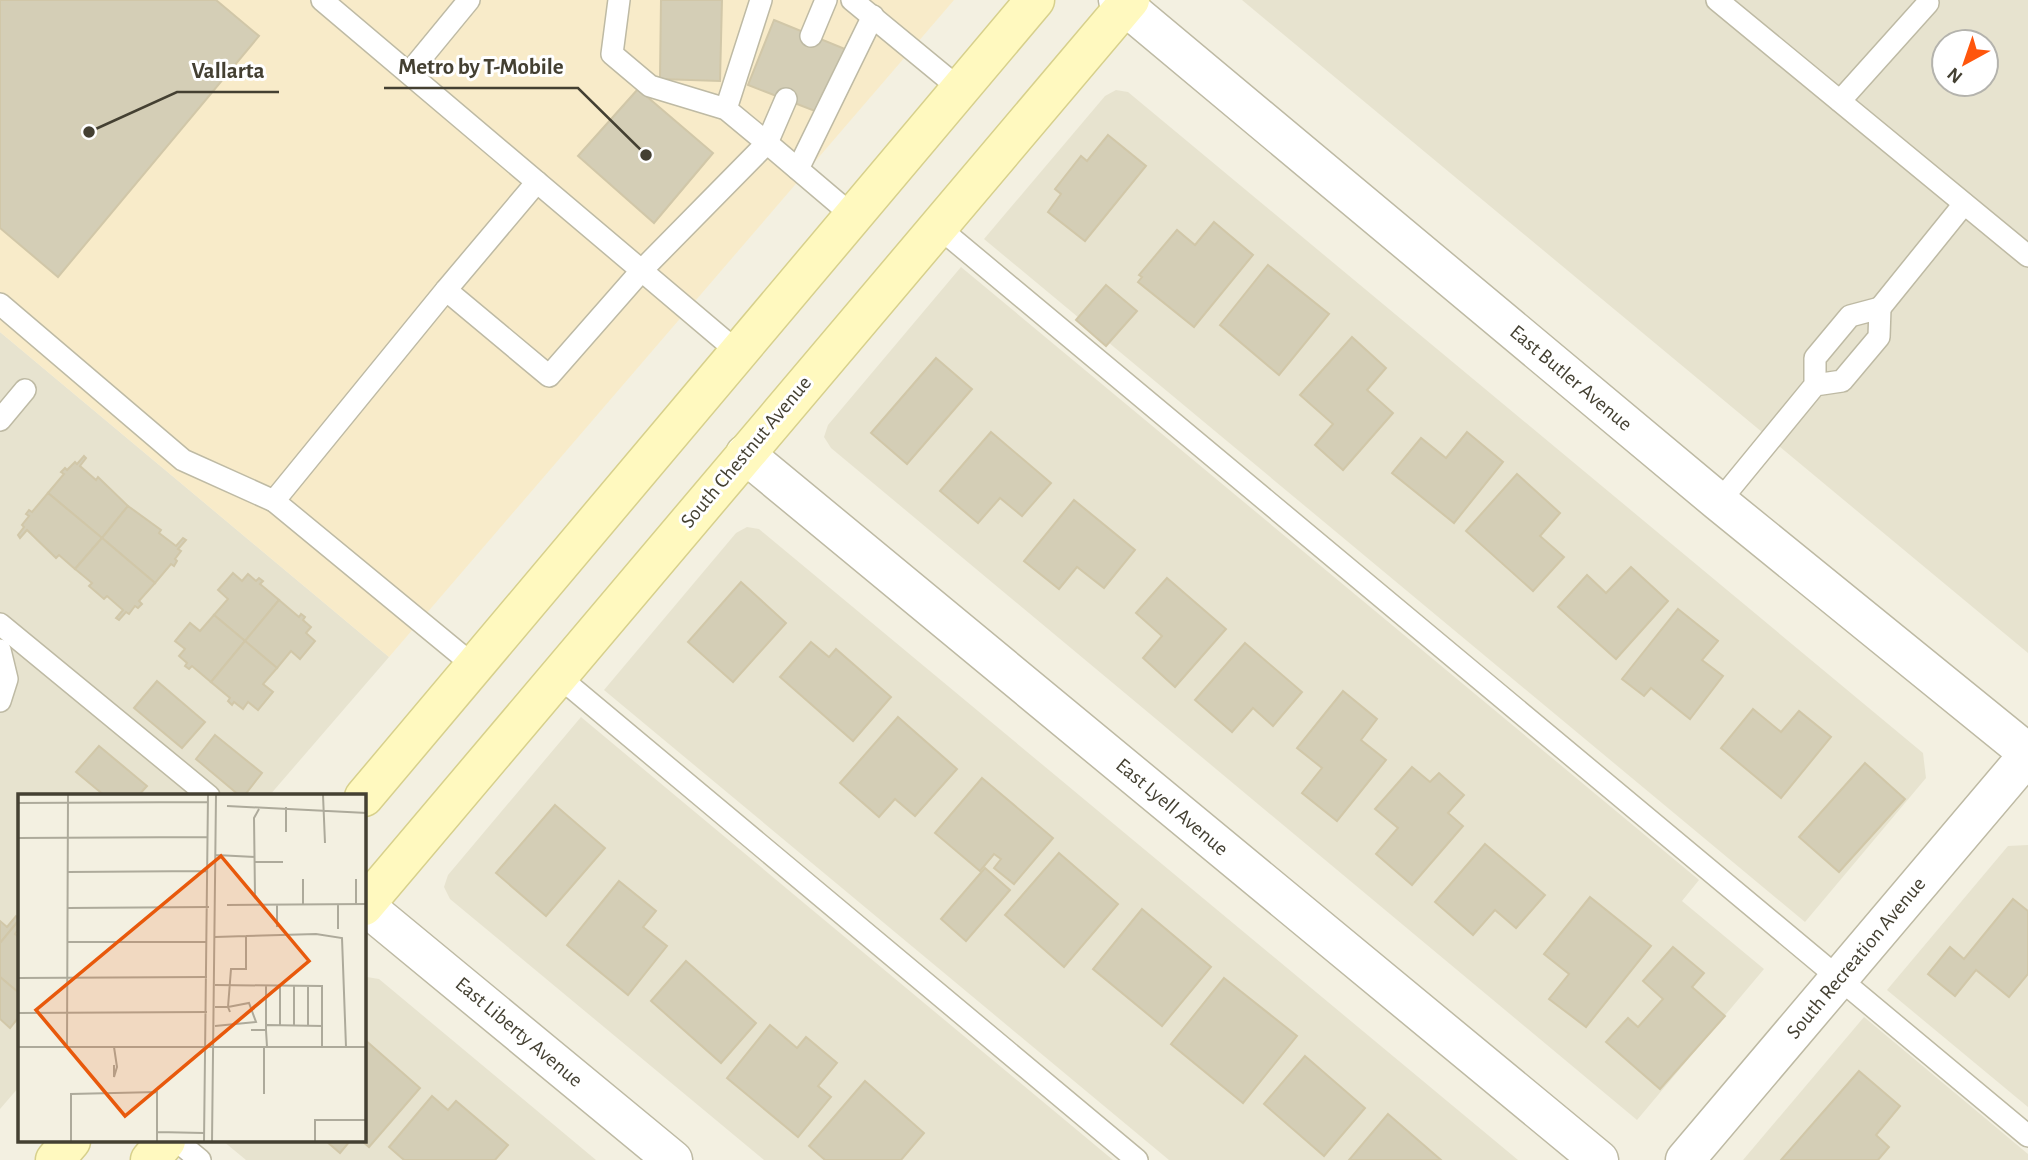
<svg xmlns="http://www.w3.org/2000/svg" width="2028" height="1160" font-family="'Alegreya Sans',sans-serif">
  <rect width="100%" height="100%" fill="#f3f0e1"/>
  <g fill="#e7e3cf" fill-rule="evenodd">
    <path d="M1242 0H2028V653ZM1944 42H1986V84H1944Z"/>
    <polygon points="1116,90 1128,92 1923,753 1926,778 1805,922 984,239 1105,96"/>
    <polygon points="961,267 1699,880 1682,901 1764,969 1637,1120 831,448 824,437 828,425"/>
    <polygon points="0,332 389,657 269,796 19,796 19,1087 0,1109"/>
    <polygon points="747,527 759,529 1518,1160 1169,1160 604,690 736,533"/>
    <polygon points="581,717 828,923 1113,1160 764,1160 450,899 444,887 448,875"/>
    <polygon points="2028,845 2028,1107 1887,990 2008,846"/>
    <polygon points="367,977 379,979 596,1160 246,1160 223,1141 364,1141 364,979"/>
    <polygon points="1864,1017 2028,1154 2028,1160 1743,1160"/>
  </g>
  <polygon fill="#f8ebc9" points="0,0 954,0 389,657 0,332"/>
  <g fill="#d4ceb6" stroke="#d1c7a8" stroke-width="2">
    <polygon points="0,0 216,0 259,36 58,277 0,228"/>
    <polygon points="661,0 722,0 720,81 660,79"/>
    <polygon points="774,20 845,49 820,113 748,85"/>
    <polygon points="638,89 713,153 654,223 578,156"/>
    <polygon points="1108,135 1146,166 1085,241 1048,212 1061,194 1055,189 1081,156 1087,161"/>
    <polygon points="1214,222 1253,255 1194,327 1138,282 1142,277 1139,275 1177,230 1195,245"/>
    <polygon points="1268,265 1329,314 1279,375 1220,325"/>
    <polygon points="1106,285 1137,311 1106,346 1076,320"/>
    <polygon points="1352,337 1386,368 1367,390 1393,413 1343,470 1315,445 1333,424 1300,395"/>
    <polygon points="936,358 972,389 907,464 871,433"/>
    <polygon points="991,432 1051,483 1022,516 1000,498 978,523 940,491"/>
    <polygon points="1467,432 1503,462 1454,523 1392,473 1421,438 1446,458"/>
    <polygon points="84,456 86,458 80,466 96,480 98,477 128,506 102,538 48,493 64,474 61,472 65,468 67,470 75,462 77,464"/>
    <polygon points="1517,474 1560,513 1540,536 1564,557 1533,591 1466,531"/>
    <polygon points="48,493 102,538 75,569 59,555 56,558 27,530 20,538 18,535 24,527 22,525 29,516 26,514 29,510 32,512"/>
    <polygon points="1074,500 1135,550 1104,588 1077,567 1059,589 1024,561"/>
    <polygon points="128,506 161,530 159,533 176,546 183,538 186,540 178,549 181,551 175,559 177,561 174,566 171,564 155,583 102,538"/>
    <polygon points="102,538 155,583 139,601 142,604 138,608 135,606 129,614 126,612 119,620 116,618 123,610 107,596 104,599 89,586 92,583 75,569"/>
    <polygon points="1631,567 1668,601 1616,659 1558,607 1587,575 1606,593"/>
    <polygon points="233,573 242,581 248,574 256,581 259,578 263,581 260,584 279,600 245,641 214,615 228,599 218,590"/>
    <polygon points="1167,578 1226,629 1175,687 1143,658 1162,636 1136,613"/>
    <polygon points="741,582 786,623 733,682 688,642"/>
    <polygon points="279,600 299,617 301,614 305,617 303,620 311,627 306,633 315,641 300,659 291,651 277,668 245,641"/>
    <polygon points="1678,609 1718,641 1702,660 1723,676 1690,719 1651,688 1644,696 1622,679"/>
    <polygon points="214,615 245,641 211,682 192,666 189,669 185,666 187,663 179,656 185,649 175,641 190,623 200,631"/>
    <polygon points="245,641 277,668 263,684 273,692 258,710 248,702 243,709 234,702 232,705 228,701 230,698 211,682"/>
    <polygon points="811,642 829,657 836,649 891,697 853,741 780,677"/>
    <polygon points="1245,643 1302,692 1273,726 1253,708 1232,732 1195,700"/>
    <polygon points="157,681 205,722 182,748 134,708"/>
    <polygon points="1343,691 1377,719 1361,740 1386,760 1337,821 1302,793 1322,768 1297,748"/>
    <polygon points="1753,709 1781,732 1799,711 1831,737 1781,798 1721,748"/>
    <polygon points="898,717 957,769 915,816 895,799 879,817 840,783"/>
    <polygon points="215,735 262,773 244,796 240,796 196,759"/>
    <polygon points="99,746 147,786 138,796 105,796 76,772"/>
    <polygon points="1865,763 1905,799 1839,872 1799,837"/>
    <polygon points="1412,767 1430,782 1439,773 1464,795 1448,813 1463,826 1412,885 1376,854 1398,828 1375,809"/>
    <polygon points="982,778 1053,838 1014,884 994,868 1001,859 994,854 980,871 935,833"/>
    <polygon points="555,805 605,848 546,916 496,873"/>
    <polygon points="1485,844 1545,895 1516,928 1495,910 1473,935 1435,902"/>
    <polygon points="1059,853 1118,904 1064,967 1005,915"/>
    <polygon points="985,868 1010,890 966,941 941,919"/>
    <polygon points="619,881 656,911 643,927 667,946 628,995 567,945"/>
    <polygon points="1590,897 1651,946 1586,1027 1549,999 1569,974 1544,954"/>
    <polygon points="2013,899 2028,911 2028,974 2009,997 1976,970 1955,996 1928,974 1950,947 1964,959"/>
    <polygon points="1142,909 1211,967 1162,1026 1093,969"/>
    <polygon points="16,916 19,920 0,943 0,921 7,927"/>
    <polygon points="19,920 19,928 15,934 19,937 19,993 0,977 0,943"/>
    <polygon points="1673,947 1704,973 1692,987 1725,1016 1660,1089 1606,1042 1628,1018 1638,1027 1663,999 1643,981"/>
    <polygon points="686,961 756,1023 721,1063 651,1001"/>
    <polygon points="0,977 19,993 19,1017 10,1028 0,1019"/>
    <polygon points="1224,978 1297,1036 1243,1103 1171,1044"/>
    <polygon points="770,1025 797,1048 806,1037 837,1063 818,1086 831,1097 798,1137 727,1078"/>
    <polygon points="364,1039 420,1088 369,1147 362,1141"/>
    <polygon points="1305,1056 1365,1108 1324,1156 1264,1104"/>
    <polygon points="1859,1071 1900,1106 1876,1135 1889,1147 1878,1160 1781,1160"/>
    <polygon points="865,1081 924,1133 901,1160 825,1160 809,1146"/>
    <polygon points="432,1096 448,1110 456,1101 508,1145 495,1160 404,1160 389,1147"/>
    <polygon points="1388,1114 1441,1160 1349,1160"/>
    <polygon points="326,1141 350,1141 340,1153"/>
  </g>
  <g fill="none" stroke-linecap="round" stroke-linejoin="round">
    <g stroke="#bebaa4" stroke-width="24">
      <g id="service">
        <polyline points="322,0 739,353"/>
        <polyline points="619,0 612,54 650,86 726,109 767,143 786,99"/>
        <polyline points="852,0 960,89"/>
        <polyline points="1717,0 2028,256"/>
        <polyline points="811,36 826,0"/>
        <polyline points="409,73 469,0"/>
        <polyline points="1840,101 1928,3"/>
        <polyline points="726,109 761,0"/>
        <polyline points="798,169 873,16"/>
        <polyline points="937,226 2028,1136"/>
        <polyline points="446,290 537,182"/>
        <polyline points="0,304 183,460 274,501"/>
        <polyline points="1880,308 1964,204"/>
        <polyline points="0,420 25,390"/>
        <polyline points="1719,502 1815,385 1815,358 1850,316 1880,308 1879,337 1842,381 1815,385"/>
        <polyline points="0,624 209,796"/>
        <polyline points="0,650 7,679 0,701"/>
        <polyline points="473,665 274,501 446,290 549,376 642,270 767,143 853,216"/>
        <polyline points="558,676 1137,1160"/>
        <polyline points="177,1141 200,1160"/>
      </g>
    </g>
    <g stroke="#bebaa4" stroke-width="41">
      <g id="minor">
        <polyline points="745,454 1599,1160"/>
        <polyline points="364,905 673,1160"/>
        <polyline points="1685,1160 2028,755"/>
      </g>
    </g>
    <g stroke="#bebaa4" stroke-width="41">
      <polyline id="tertiary" points="1118,0 1719,502 2028,753"/>
    </g>
    <g stroke="#d7d08c" stroke-width="41">
      <g id="secondary">
        <polyline points="364,797 1035,0"/>
        <polyline points="364,906 1130,0"/>
        <polyline points="55,1160 71,1141"/>
        <polyline points="150,1160 166,1141"/>
      </g>
    </g>
    <use href="#service" stroke="#fff" stroke-width="21"/>
    <use href="#minor" stroke="#fff" stroke-width="38"/>
    <use href="#tertiary" stroke="#fff" stroke-width="38"/>
    <use href="#secondary" stroke="#fff9bf" stroke-width="38"/>
  </g>
  <g text-anchor="middle" dominant-baseline="central" stroke-width="6" stroke-linejoin="round" paint-order="stroke">
    <g font-size="21" fill="#444032" stroke="#fff">
      <text transform="translate(1571 378) rotate(40)">East Butler Avenue</text>
      <text transform="translate(746 452) rotate(-50)">South Chestnut Avenue</text>
      <text transform="translate(1172 807) rotate(40)">East Lyell Avenue</text>
      <text transform="translate(1856 958) rotate(-50)">South Recreation Avenue</text>
      <text transform="translate(519 1032) rotate(40)">East Liberty Avenue</text>
    </g>
  </g>
  <g transform="translate(18 794)">
    <rect width="348" height="348" fill="#f3f0e1"/>
    <path fill="none" stroke="#adaa9b" stroke-width="2" d="M305 1 307 49M0 9 189 8M209 12 349 19M268 13V38M241 15 236 24 237 101 243 109M0 44 189 43M198 61 237 63M237 68H265M50 78 189 77M285 85V110M338 85V110M259 110V133M320 110V135M209 111 349 110M50 114 191 113M228 142 298 140 324 144 328 253M49 148H189M0 184 189 183M197 191 304 192V253M248 192V236M262 192V231M290 192V231M197 213H210L213 175H228V142L197 143M0 219 189 218M249 231 305 232M276 231V192M197 232 238 228 231 209 210 213 212 218M233 236H248L249 253M0 253H349M96 253 99 273 96 283V271M49 254 50 1M246 300V253M139 338 186 339M53 348V300L139 298V348M186 348 190 1M194 348 198 1M297 348V326H349"/>
    <path fill="#e8590c" fill-opacity="0.15" stroke="#e8590c" stroke-width="3.5" d="M203 62 291 167 107 322 18 216Z"/>
    <rect width="348" height="348" fill="none" stroke="#444032" stroke-width="3.5"/>
  </g>
  <path fill="none" stroke="#444032" stroke-width="2.5" d="M646 155L578 88H384M89 132L177 92H279"/>
  <g fill="#444032" stroke="#fff" stroke-width="2.5">
    <circle cx="646" cy="155" r="7"/>
    <circle cx="89" cy="132" r="7"/>
  </g>
  <g font-size="23" text-anchor="middle" font-weight="bold" fill="#444032" stroke="#fff" stroke-width="6" stroke-linejoin="round" paint-order="stroke">
    <text x="481" y="74">Metro by T-Mobile</text>
    <text x="228" y="78">Vallarta</text>
  </g>
  <g transform="translate(1965 63) rotate(220)"><circle r="33" fill="#ffffff" stroke="#b4b3ad" stroke-width="2"/>
  <path d="M0-5L12 26L0 18L-12 26Z" fill="#ff560c"/>
  <text y="-10" font-size="19" font-weight="bold" text-anchor="middle" fill="#444032">N</text>
  </g>
</svg>
